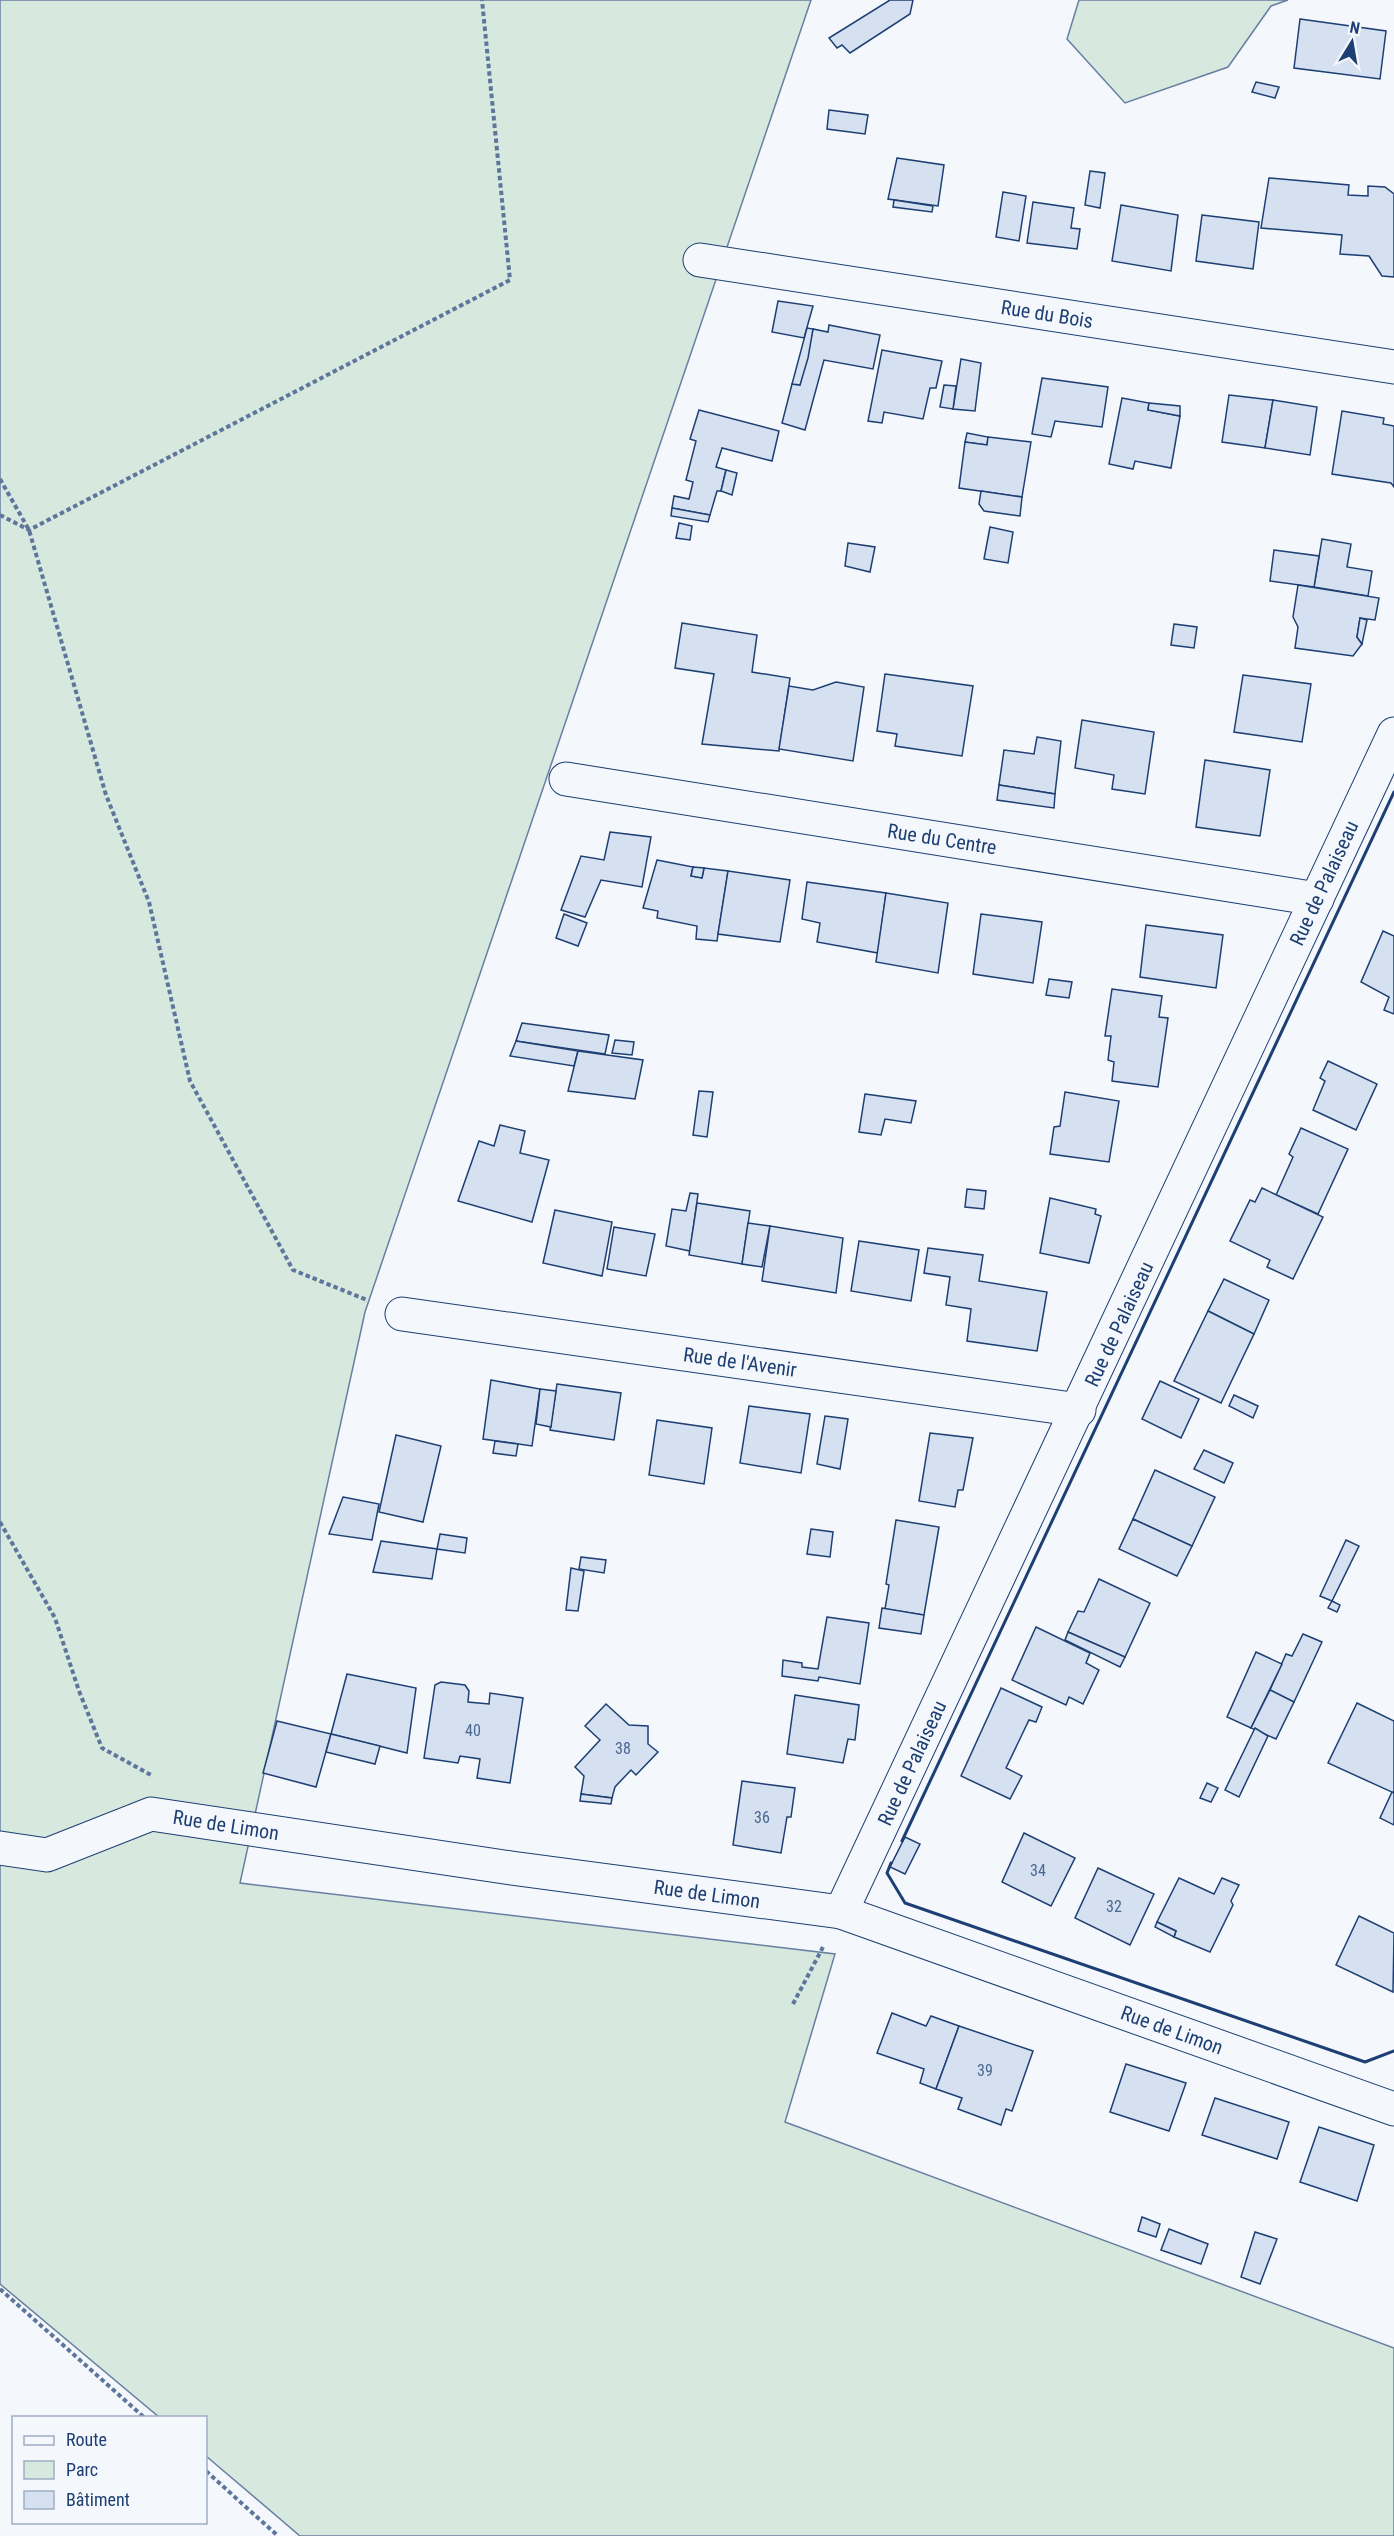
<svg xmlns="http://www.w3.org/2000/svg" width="1394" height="2536" font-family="'Roboto Condensed',sans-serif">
  <rect width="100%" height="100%" fill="#f4f7fb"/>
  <g fill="#d7e8df" stroke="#687fa3" stroke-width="1.5">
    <polygon points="0,0 811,0 365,1312 240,1883 835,1954 785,2122 1394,2348 1394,2536 300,2536 206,2456 206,2418 159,2417 0,2284"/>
    <polygon points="1079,0 1288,0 1271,6 1228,67 1125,103 1067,39"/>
  </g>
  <g fill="#d5e0f0" stroke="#1d3f73" stroke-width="1.5">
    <polygon points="890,0 913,0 910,14 850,53 842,45 837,48 829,38"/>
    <polygon points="1300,19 1386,31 1380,79 1294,68"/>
    <polygon points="1256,82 1279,87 1275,98 1252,92"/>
    <polygon points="829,110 868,115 865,134 827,129"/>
    <polygon points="897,158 944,165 938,206 888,199"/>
    <polygon points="1090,171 1105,173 1100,208 1085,205"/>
    <polygon points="1269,178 1349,185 1348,195 1368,196 1368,186 1385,187 1394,194 1394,277 1382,276 1369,256 1340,254 1342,235 1261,228"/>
    <polygon points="1003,192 1026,196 1019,241 996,237"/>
    <polygon points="894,200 933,206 932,212 893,207"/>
    <polygon points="1033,202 1074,208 1071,228 1080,229 1077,249 1027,243"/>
    <polygon points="1121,205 1178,215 1171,271 1112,261"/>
    <polygon points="1202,215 1259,222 1253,269 1196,261"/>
    <polygon points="778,301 813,306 804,338 772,332"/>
    <polygon points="829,325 880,335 873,369 824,360 805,430 782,423 792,384 800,385 813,329 828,332"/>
    <polygon points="807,328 813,329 808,358 800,385 792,384"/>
    <polygon points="882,350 942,361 936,388 930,388 923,419 884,412 882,423 868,421"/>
    <polygon points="961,359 981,363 975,411 953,409"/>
    <polygon points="1042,378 1108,387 1102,427 1055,421 1051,437 1032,434"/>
    <polygon points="944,385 956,386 953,409 940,407"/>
    <polygon points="1229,395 1273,400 1265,448 1222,442"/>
    <polygon points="1122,398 1149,403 1148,410 1180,416 1171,468 1135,461 1133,469 1109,464"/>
    <polygon points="1273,400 1317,407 1310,455 1265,448"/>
    <polygon points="1149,403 1180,406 1180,416 1148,410"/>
    <polygon points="699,410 779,431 772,461 722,448 716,467 726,470 721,491 717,491 710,515 672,508 674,496 689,499 693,482 686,480 696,441 690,439"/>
    <polygon points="1342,411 1384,418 1383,424 1394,426 1394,487 1391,483 1332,474"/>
    <polygon points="967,433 988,437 987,445 965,442"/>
    <polygon points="988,437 1031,442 1022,497 959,488 965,442 987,445"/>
    <polygon points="726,470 737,473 732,495 721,491"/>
    <polygon points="981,491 1022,497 1020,516 984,511 979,504"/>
    <polygon points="672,508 710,515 708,522 671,516"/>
    <polygon points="679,523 692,526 690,540 676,538"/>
    <polygon points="990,527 1013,532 1008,563 984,559"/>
    <polygon points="1322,539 1351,544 1347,567 1372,571 1368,596 1314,587"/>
    <polygon points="848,543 875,547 870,572 845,566"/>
    <polygon points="1274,550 1319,556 1314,587 1270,581"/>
    <polygon points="1298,585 1379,598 1375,620 1360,618 1357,637 1362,644 1353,656 1295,648 1298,627 1293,617"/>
    <polygon points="1360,618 1367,620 1362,644 1357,637"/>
    <polygon points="682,623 757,635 752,672 790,678 779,751 702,744 714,674 675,668"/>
    <polygon points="1174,624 1197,627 1194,648 1171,645"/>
    <polygon points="885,674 973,686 962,756 895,746 897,734 877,731"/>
    <polygon points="1243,675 1311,684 1302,742 1234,732"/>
    <polygon points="836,682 864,687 853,761 779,749 789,686 813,690"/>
    <polygon points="1082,720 1154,732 1145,794 1112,789 1114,775 1075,768"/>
    <polygon points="1037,737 1061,741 1055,794 999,785 1004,750 1034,754"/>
    <polygon points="1205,760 1270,770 1260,836 1196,827"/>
    <polygon points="999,785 1055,794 1054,808 997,800"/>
    <polygon points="610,832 651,837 642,887 601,880 585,917 561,910 581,856 604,860"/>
    <polygon points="657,860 693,867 691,876 702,878 704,868 728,871 717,941 696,939 697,926 657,918 658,911 643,908"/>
    <polygon points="693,867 704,868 702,878 691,876"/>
    <polygon points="728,871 790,880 780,942 718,934"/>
    <polygon points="807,882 886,893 878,953 817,942 820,923 802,919"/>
    <polygon points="886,893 948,903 938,973 876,962"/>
    <polygon points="564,914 587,923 578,946 556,938"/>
    <polygon points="981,914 1042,922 1033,983 973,974"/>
    <polygon points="1146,925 1223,935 1216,988 1140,977"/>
    <polygon points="1383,931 1394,936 1394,1014 1384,1010 1389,997 1361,982"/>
    <polygon points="1049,979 1072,982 1069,998 1046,995"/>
    <polygon points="1112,989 1162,996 1159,1017 1168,1018 1158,1087 1112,1081 1114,1062 1108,1060 1111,1036 1105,1036"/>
    <polygon points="522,1023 609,1035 605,1054 516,1041"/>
    <polygon points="615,1040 634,1042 632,1055 612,1053"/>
    <polygon points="516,1041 578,1051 574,1066 510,1056"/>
    <polygon points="578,1051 643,1060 635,1099 568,1091"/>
    <polygon points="1328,1061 1377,1084 1356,1130 1313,1110 1325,1081 1320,1078"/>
    <polygon points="699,1091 713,1092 707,1137 693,1135"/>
    <polygon points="1065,1092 1119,1101 1109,1162 1050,1154 1054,1127 1060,1126"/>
    <polygon points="865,1094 916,1101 911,1123 885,1119 881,1135 859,1132"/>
    <polygon points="500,1125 525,1131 520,1153 549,1160 532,1222 458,1201 479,1141 494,1146"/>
    <polygon points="1301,1128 1348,1149 1318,1214 1276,1195 1293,1157 1289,1154"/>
    <polygon points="1262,1188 1323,1217 1293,1279 1267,1267 1270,1260 1230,1241 1250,1200 1255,1202"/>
    <polygon points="967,1189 986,1191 984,1209 965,1207"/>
    <polygon points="690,1193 698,1194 690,1251 666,1246 672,1209 686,1211"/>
    <polygon points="1050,1198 1096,1209 1095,1214 1101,1216 1089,1263 1040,1253"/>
    <polygon points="697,1203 750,1211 742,1264 689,1255"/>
    <polygon points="555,1210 612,1222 602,1276 543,1263"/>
    <polygon points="748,1223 770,1226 762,1267 742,1264"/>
    <polygon points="770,1226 843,1238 836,1293 762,1281"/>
    <polygon points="614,1227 655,1234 646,1276 607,1269"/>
    <polygon points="859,1241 919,1250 911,1301 851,1291"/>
    <polygon points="928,1248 983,1255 979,1281 1047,1292 1037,1351 967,1341 971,1309 946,1305 950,1277 924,1273"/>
    <polygon points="1224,1279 1269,1300 1254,1334 1208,1311"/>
    <polygon points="1208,1311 1254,1334 1221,1403 1174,1381"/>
    <polygon points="491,1380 540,1389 532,1446 483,1439"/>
    <polygon points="1160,1381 1199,1399 1181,1438 1142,1419"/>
    <polygon points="557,1384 621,1393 614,1440 550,1430"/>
    <polygon points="540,1389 556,1391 551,1427 536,1424"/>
    <polygon points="1234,1395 1258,1406 1253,1418 1229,1406"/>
    <polygon points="749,1406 810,1414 801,1473 740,1463"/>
    <polygon points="825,1416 848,1419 840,1469 817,1464"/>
    <polygon points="657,1420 712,1428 704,1484 649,1475"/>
    <polygon points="930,1433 973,1438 963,1490 958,1490 955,1507 919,1501"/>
    <polygon points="396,1435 441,1446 423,1522 379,1512"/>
    <polygon points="495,1441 518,1444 516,1456 493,1453"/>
    <polygon points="1204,1450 1233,1463 1224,1483 1194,1469"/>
    <polygon points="1155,1470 1215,1497 1192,1546 1133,1519"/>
    <polygon points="343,1497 379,1504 372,1540 329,1534"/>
    <polygon points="1133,1519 1192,1546 1177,1576 1119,1549"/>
    <polygon points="896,1520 939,1527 924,1615 885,1609 889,1585 886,1584"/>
    <polygon points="811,1529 833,1532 830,1557 807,1554"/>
    <polygon points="440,1534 467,1538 465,1553 437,1549"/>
    <polygon points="1346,1540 1359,1546 1332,1601 1320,1596"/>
    <polygon points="381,1541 437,1549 432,1579 373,1572"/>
    <polygon points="581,1557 606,1560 604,1573 579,1569"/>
    <polygon points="571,1568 584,1571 578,1611 566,1610"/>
    <polygon points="1099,1579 1150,1603 1125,1657 1068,1632 1078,1611 1084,1612"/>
    <polygon points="1332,1601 1340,1605 1337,1612 1328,1608"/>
    <polygon points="882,1608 924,1615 921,1634 879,1628"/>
    <polygon points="827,1617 869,1623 860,1684 819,1677 818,1681 782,1676 783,1660 802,1663 802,1667 818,1669"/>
    <polygon points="1036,1627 1090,1653 1086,1663 1099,1670 1083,1704 1069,1697 1066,1705 1012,1680"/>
    <polygon points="1068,1632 1125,1657 1120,1667 1065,1640"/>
    <polygon points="1303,1634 1322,1642 1294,1702 1270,1690 1286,1654 1292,1656"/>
    <polygon points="1256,1652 1282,1664 1251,1728 1227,1717"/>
    <polygon points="347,1674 416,1688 407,1753 331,1734"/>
    <polygon points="441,1682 465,1685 469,1691 468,1702 489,1704 490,1693 523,1698 510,1783 477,1778 480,1759 460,1756 458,1763 424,1758 435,1685"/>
    <polygon points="1001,1688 1042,1707 1036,1722 1029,1720 1006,1768 1022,1776 1010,1799 961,1776"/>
    <polygon points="1270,1690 1294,1702 1276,1739 1251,1728"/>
    <polygon points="795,1695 859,1705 855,1740 848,1739 843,1763 787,1754"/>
    <polygon points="1357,1703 1394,1721 1394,1793 1328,1763"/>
    <polygon points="606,1704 629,1725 648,1726 648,1744 658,1752 636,1775 631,1770 615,1787 612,1798 581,1794 584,1776 575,1767 600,1740 585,1726"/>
    <polygon points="277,1721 331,1734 316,1787 263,1773"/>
    <polygon points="1255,1728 1268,1736 1239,1797 1225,1790"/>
    <polygon points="331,1734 380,1746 375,1764 326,1752"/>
    <polygon points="742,1781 795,1788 791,1817 787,1817 781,1853 733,1845"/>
    <polygon points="1207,1783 1218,1788 1211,1802 1200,1798"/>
    <polygon points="1392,1792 1394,1793 1394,1825 1380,1818"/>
    <polygon points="581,1794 612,1798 611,1804 580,1801"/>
    <polygon points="1024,1833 1075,1858 1051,1906 1002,1882"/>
    <polygon points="905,1837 920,1844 905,1874 890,1867"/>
    <polygon points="1098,1868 1154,1894 1130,1945 1075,1918"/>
    <polygon points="1179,1878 1214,1894 1222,1878 1239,1885 1231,1901 1233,1905 1210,1952 1174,1937 1176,1931 1157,1922"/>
    <polygon points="1359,1916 1394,1933 1393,1992 1336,1965"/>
    <polygon points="1157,1922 1176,1931 1174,1937 1155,1927"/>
    <polygon points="892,2013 926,2026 931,2016 959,2026 936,2089 920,2083 924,2069 877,2053"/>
    <polygon points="959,2026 1033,2051 1012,2111 1006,2109 1001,2125 958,2109 962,2098 936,2089"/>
    <polygon points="1126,2064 1186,2083 1169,2131 1110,2112"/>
    <polygon points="1215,2098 1289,2122 1277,2159 1202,2135"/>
    <polygon points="1319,2127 1374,2145 1357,2201 1300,2182"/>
    <polygon points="1142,2217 1160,2224 1156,2237 1138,2231"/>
    <polygon points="1169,2229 1208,2244 1201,2264 1161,2250"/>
    <polygon points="1255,2232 1277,2239 1260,2284 1241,2277"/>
  </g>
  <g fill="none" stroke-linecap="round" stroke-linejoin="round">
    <g stroke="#1d3f73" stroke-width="35">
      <g id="minor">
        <polyline points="700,260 1394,367"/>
        <polyline points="566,779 1317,899"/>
        <polyline points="402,1314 1079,1410"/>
        <polyline points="0,1848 47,1855 151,1814 511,1868 841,1912 1394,2109"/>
        <polyline points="841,1912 1394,734"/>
      </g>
    </g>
    <g stroke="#5e769c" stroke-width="4" stroke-dasharray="4.5 3" stroke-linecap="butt">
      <polyline points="0,479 29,530 106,795 149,902 190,1081 293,1270 367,1300"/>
      <polyline points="0,515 29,530 510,280 482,0"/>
      <polyline points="0,1522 55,1618 79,1691 102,1748 151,1775"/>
      <polyline points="793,2004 823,1947"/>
      <polyline points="0,2289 145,2418"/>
      <polyline points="206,2471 278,2536"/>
    </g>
    <use href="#minor" stroke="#f4f7fb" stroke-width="33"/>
    <g stroke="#1d3f73" stroke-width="3">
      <polyline points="902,1841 1394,792"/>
      <polyline points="891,1863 887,1873 905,1903 1365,2062 1394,2051"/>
    </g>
  </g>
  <g text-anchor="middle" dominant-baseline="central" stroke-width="4.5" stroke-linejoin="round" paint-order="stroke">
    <g font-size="16" fill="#4b6792">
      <text x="473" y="1730">40</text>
      <text x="623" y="1748">38</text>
      <text x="762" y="1817">36</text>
      <text x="1038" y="1870">34</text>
      <text x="1114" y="1906">32</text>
      <text x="985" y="2070">39</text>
    </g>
    <g font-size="20" fill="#1d3f73" stroke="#f4f7fb">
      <text transform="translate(1047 314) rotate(9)">Rue du Bois</text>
      <text transform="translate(942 839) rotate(9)">Rue du Centre</text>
      <text transform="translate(1324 883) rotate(-65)">Rue de Palaiseau</text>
      <text transform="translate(1119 1324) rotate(-65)">Rue de Palaiseau</text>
      <text transform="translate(740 1362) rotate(8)">Rue de l'Avenir</text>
      <text transform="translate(912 1763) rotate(-65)">Rue de Palaiseau</text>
      <text transform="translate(226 1825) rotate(9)">Rue de Limon</text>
      <text transform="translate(707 1894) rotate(8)">Rue de Limon</text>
      <text transform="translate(1172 2030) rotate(20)">Rue de Limon</text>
    </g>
  </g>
  <rect x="12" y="2416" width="195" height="108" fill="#f4f7fb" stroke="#9eadc5" stroke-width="1.5"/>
  <rect x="24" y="2436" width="30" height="9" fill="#f4f7fb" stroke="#9eadc5" stroke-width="1.5"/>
  <text x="66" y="2446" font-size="18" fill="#1d3f73">Route</text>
  <rect x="24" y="2461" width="30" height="18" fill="#d7e8df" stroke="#9eadc5" stroke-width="1.5"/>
  <text x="66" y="2476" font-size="18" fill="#1d3f73">Parc</text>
  <rect x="24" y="2491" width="30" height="18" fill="#d5e0f0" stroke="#9eadc5" stroke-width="1.5"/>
  <text x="66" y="2506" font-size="18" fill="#1d3f73">Bâtiment</text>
  <g transform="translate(1352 42) rotate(11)" stroke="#f4f7fb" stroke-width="4.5" paint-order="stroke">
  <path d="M0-4.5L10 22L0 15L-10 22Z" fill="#1d3f73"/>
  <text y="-9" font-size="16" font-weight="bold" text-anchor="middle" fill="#1d3f73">N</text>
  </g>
</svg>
